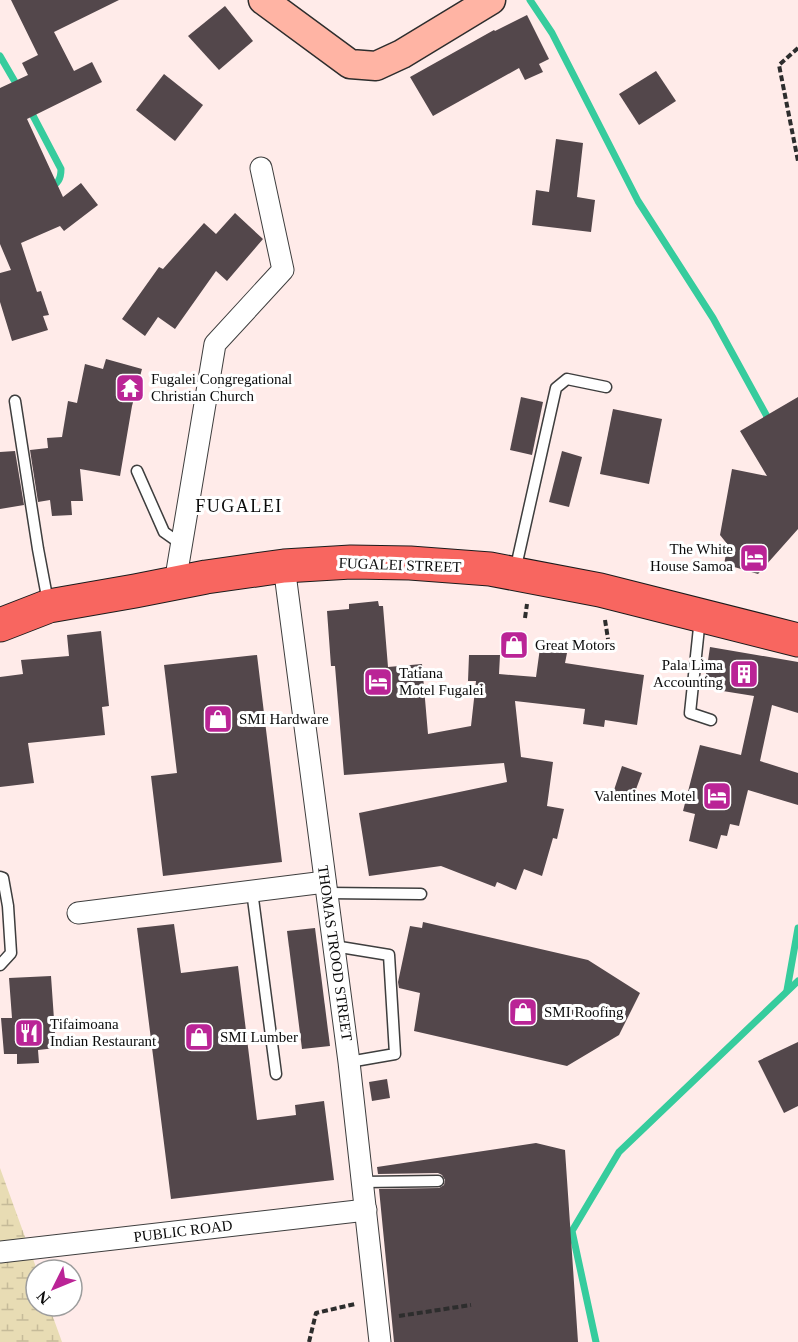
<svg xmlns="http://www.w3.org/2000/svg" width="798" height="1342" font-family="'Times New Roman',serif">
  <defs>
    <pattern id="wetland-marsh" width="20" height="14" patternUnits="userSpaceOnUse" patternTransform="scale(1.5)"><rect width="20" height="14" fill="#e8dcb4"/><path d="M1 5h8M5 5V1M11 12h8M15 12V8" fill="none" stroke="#c6bb99"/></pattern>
  </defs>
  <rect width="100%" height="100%" fill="#ffebe9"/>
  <polygon fill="url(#wetland-marsh)" points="0,1168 37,1270 36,1306 49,1306 62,1342 0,1342"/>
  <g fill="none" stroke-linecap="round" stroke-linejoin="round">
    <g stroke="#36cc9d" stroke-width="7">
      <polyline points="530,0 552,33 638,201 713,318 770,422"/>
      <polyline points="0,56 18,87"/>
      <path d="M29 108 61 169C61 179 58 184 49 188"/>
      <polyline points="787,990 798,928"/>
      <polyline points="596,1342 572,1231 619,1152 798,981"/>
    </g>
  </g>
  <g fill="#53474b">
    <polygon points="11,0 119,0 54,32 74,71 92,62 102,82 27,119 63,197 81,183 98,205 64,231 60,226 21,243 37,292 41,291 49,315 43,316 48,330 12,341 0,302 0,273 11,270 0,244 0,88 28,75 22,63 38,55"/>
    <polygon points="225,6 253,41 219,70 188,36"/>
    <polygon points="527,15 549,59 539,64 543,72 525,80 519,68 433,116 410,77 494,30 495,31"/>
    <polygon points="656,71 676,101 639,125 619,94"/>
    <polygon points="164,74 203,105 175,141 136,110"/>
    <polygon points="556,139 583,143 577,197 595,200 591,232 532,225 536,190 549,192"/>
    <polygon points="235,213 263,239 227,281 216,271 175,329 158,317 145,336 122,319 159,267 163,269 204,223 216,234"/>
    <polygon points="106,359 142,369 132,406 120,476 80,469 83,501 71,501 72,515 52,516 50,500 38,502 30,450 48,448 47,438 62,437 68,401 77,403 85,364 103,369"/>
    <polygon points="521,397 543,402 532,455 510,450"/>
    <polygon points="798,397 798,529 758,574 724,564 728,545 720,535 732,469 767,476 740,431"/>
    <polygon points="613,409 662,419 649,484 600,474"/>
    <polygon points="15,451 24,505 0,509 0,452"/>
    <polygon points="562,451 582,457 569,507 549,502"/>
    <polygon points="378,601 379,606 383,606 388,667 422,664 428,734 471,726 476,681 468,681 469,655 500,655 499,674 536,677 540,648 567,653 565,663 644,675 637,725 605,720 604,727 583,724 585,709 515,701 521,757 553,762 547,806 564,809 557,839 553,838 542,876 524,869 516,890 497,882 495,887 441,866 369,876 359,813 507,782 504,763 344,775 335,666 331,666 327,611 349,609 349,604"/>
    <polygon points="101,631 109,706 102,707 105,735 28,743 34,783 0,787 0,677 23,674 21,660 69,656 67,635"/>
    <polygon points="710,647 798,662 798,713 772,705 760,761 798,773 798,805 748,790 739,826 730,824 727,836 721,835 717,849 689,841 695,814 683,811 700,745 741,755 754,696 704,688"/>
    <polygon points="257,655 282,862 163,876 151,776 177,773 164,665"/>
    <polygon points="622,766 642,773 632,800 613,793"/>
    <polygon points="423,922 588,960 640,993 619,1035 567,1066 414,1031 420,993 399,988 398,982 410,926 422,928"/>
    <polygon points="174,924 181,973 238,966 257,1120 296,1115 295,1105 324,1101 334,1180 171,1199 137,928"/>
    <polygon points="315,928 330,1046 302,1049 287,931"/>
    <polygon points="51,976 56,1048 38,1050 39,1063 17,1064 17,1054 4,1054 1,1018 12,1018 9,978"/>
    <polygon points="798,1042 798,1106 784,1113 758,1061"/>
    <polygon points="387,1079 390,1098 372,1101 369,1082"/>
    <polygon points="536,1143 565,1150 578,1342 394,1342 379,1189 439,1188 444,1185 445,1180 442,1175 438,1173 378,1174 377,1167"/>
  </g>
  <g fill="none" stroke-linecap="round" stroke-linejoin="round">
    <g stroke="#3e3e3e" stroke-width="13">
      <g id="service">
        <polyline points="15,401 38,549 48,602"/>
        <polyline points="137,471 164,532 181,544"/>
        <polyline points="515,571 556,388 567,379 606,387"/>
        <polyline points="700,618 690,713 711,720"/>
        <polyline points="0,877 3,878 8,906 11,953 0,965"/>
        <polyline points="252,891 276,1074"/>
        <polyline points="327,893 421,894"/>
        <polyline points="334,946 389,955 395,1054 349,1062"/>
        <polyline points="363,1182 438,1181"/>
      </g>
    </g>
    <g stroke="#3e3e3e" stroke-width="23">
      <g id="minor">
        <polyline points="284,566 349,1062 380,1342"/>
        <polyline points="175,583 215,344 283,270 261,168"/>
        <polyline points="78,913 325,882"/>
        <polyline points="0,1252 366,1210"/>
      </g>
    </g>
    <g stroke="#2d2d2d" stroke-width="31">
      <polyline id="secondary" points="263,0 350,64 376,66 402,54 491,0"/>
    </g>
    <g stroke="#1c1c1c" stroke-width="35">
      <polyline id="primary" points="0,625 49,606 135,591 206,577 284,566 351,562 410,563 490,569 600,590 798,640"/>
    </g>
    <g stroke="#2d2d2d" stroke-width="4" stroke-dasharray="6 3" stroke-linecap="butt">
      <polyline points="798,48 779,65 798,161"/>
      <polyline points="525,618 527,604"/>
      <polyline points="605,620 608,639"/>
      <polyline points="399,1316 471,1305"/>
      <polyline points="309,1342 316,1313 355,1304"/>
    </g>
    <use href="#service" stroke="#fff" stroke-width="10"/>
    <use href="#minor" stroke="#fff" stroke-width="21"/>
    <use href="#secondary" stroke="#ffb4a4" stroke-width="28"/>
    <use href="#primary" stroke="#f86660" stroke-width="33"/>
  </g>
  <defs>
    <g id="temple-square" transform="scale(1.5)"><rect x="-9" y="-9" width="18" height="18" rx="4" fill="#ba2496" stroke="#fff"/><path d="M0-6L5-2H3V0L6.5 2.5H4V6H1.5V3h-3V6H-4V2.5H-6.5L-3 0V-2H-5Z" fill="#fff"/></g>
    <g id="hotel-square" transform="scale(1.5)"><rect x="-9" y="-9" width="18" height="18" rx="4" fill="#ba2496" stroke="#fff"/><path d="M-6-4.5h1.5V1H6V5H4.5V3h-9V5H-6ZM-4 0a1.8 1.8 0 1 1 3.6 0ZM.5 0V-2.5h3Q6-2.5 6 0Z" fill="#fff"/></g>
    <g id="shop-square" transform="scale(1.5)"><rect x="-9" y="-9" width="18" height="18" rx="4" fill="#ba2496" stroke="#fff"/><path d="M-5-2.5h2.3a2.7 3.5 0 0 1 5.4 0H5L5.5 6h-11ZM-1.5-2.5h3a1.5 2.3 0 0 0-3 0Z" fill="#fff"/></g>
    <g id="building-square" transform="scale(1.5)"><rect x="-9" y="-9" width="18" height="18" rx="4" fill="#ba2496" stroke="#fff"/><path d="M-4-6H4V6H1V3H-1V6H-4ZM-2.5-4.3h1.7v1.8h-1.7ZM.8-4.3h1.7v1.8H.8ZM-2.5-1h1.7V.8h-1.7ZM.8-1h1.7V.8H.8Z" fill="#fff"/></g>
    <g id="restaurant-square" transform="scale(1.5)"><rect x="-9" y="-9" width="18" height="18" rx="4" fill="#ba2496" stroke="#fff"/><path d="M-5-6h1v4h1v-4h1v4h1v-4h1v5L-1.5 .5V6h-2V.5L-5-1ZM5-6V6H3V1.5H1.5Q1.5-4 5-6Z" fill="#fff"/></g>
  </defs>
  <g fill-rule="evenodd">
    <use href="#temple-square" x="130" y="388"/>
    <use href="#hotel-square" x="754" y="558"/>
    <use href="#shop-square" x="514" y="645"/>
    <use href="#building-square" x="744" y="674"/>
    <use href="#hotel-square" x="378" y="682"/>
    <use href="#shop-square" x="218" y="719"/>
    <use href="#hotel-square" x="717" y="796"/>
    <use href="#shop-square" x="523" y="1012"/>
    <use href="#restaurant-square" x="29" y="1033"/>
    <use href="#shop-square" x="199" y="1037"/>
  </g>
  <g text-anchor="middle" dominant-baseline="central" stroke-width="6" stroke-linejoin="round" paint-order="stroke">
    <g font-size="15" fill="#0b0b0b" stroke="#fff" text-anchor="start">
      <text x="151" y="379">Fugalei Congregational<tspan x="151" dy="17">Christian Church</tspan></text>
      <text x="733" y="549" text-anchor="end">The White<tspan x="733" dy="17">House Samoa</tspan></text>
      <text x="535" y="645">Great Motors</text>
      <text x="723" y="665" text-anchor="end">Pala Lima<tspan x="723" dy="17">Accounting</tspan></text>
      <text x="399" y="673">Tatiana<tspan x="399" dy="17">Motel Fugalei</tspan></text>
      <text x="239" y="719">SMI Hardware</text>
      <text x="696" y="796" text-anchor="end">Valentines Motel</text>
      <text x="544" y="1012">SMI Roofing</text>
      <text x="50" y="1024">Tifaimoana<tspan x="50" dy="17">Indian Restaurant</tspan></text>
      <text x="220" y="1037">SMI Lumber</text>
    </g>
    <g font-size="15" fill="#0b0b0b" stroke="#fff">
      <text transform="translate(400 565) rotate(2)">FUGALEI STREET</text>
      <text transform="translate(335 953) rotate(82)">THOMAS TROOD STREET</text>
      <text transform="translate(183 1231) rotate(-7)">PUBLIC ROAD</text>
    </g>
    <g font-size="18" letter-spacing="1.5" fill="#0b0b0b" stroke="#fff">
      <text x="239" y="506">FUGALEI</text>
    </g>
  </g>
  <g transform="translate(54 1288) rotate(227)"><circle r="28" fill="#ffffff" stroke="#9d9d9d" stroke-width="1.5"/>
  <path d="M0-4.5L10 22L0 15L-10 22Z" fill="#ba2496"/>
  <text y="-9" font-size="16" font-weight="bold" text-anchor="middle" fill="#0b0b0b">N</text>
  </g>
</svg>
